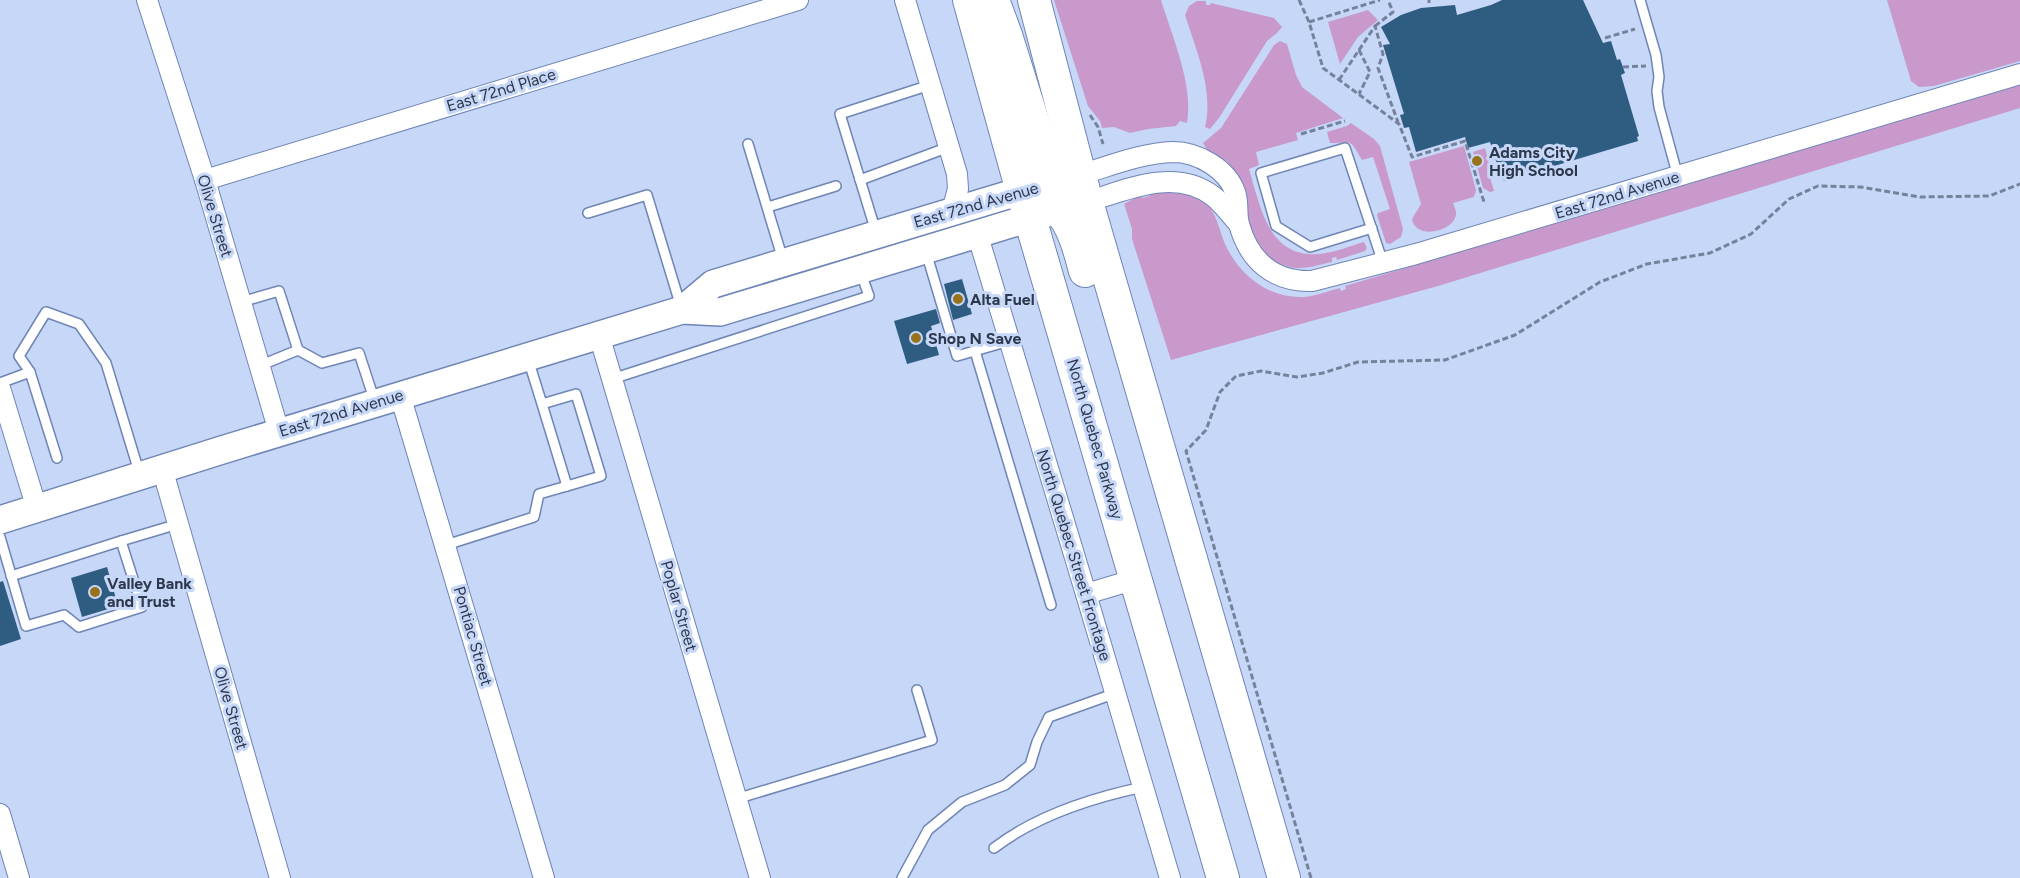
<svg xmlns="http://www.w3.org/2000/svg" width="2020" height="878" font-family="Figtree,sans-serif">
  <rect width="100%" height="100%" fill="#c7d7f7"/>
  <g fill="#c999cc">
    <path d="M1054 0H1161C1172 36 1194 86 1187 123L1180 121 1176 126 1148 129 1130 133 1114 127 1102 128 1100 121 1088 106Z"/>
    <polygon points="1887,0 2020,0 2020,61 1934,86 1919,87 1911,81"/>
    <path d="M1197 1H1206V5H1210L1211 3 1274 18 1282 27 1277 33 1267 41 1219 118 1210 129 1205 127C1214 90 1196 50 1185 15L1189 6Z"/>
    <polygon points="1368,10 1378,20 1358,37 1340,64 1328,22"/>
    <path d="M1280 41 1287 44 1296 75 1302 87 1343 118 1296 133 1298 140 1256 152 1259 165 1249 169C1260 205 1268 259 1319 254 1334 253 1349 246 1364 242L1367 248 1365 251 1337 260 1336 257 1332 258V262C1322 264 1311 268 1300 268 1284 268 1266 259 1257 245 1243 226 1235 186 1228 162L1207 150 1203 143 1221 128 1274 45Z"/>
    <path d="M2020 85V108L1438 286 1171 360 1132 239V229L1124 204 1141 195 1142 198 1150 196V193C1170 190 1189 188 1206 203 1217 214 1219 230 1225 244 1239 275 1269 299 1304 297 1316 296 1328 291 1340 288L1341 291 1346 289 1345 286Z"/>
    <path d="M1351 123 1374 139 1380 146 1403 229 1401 237 1390 244 1386 243 1377 215 1378 213 1390 209 1373 157 1362 160C1349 138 1354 143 1330 143L1327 132 1347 126Z"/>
    <path d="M1464 146 1476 190 1474 197 1453 203C1454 206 1456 210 1456 213 1457 230 1416 242 1412 219L1421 204 1409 162Z"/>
    <polygon points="1485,148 1490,167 1487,167 1494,191 1490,192 1483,188 1473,152"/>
  </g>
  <g fill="#2e5d81">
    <polygon points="1502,0 1583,0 1603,43 1611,41 1617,60 1620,59 1625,73 1621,75 1639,136 1637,137 1638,141 1504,181 1503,177 1501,177 1490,142 1468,148 1465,137 1416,152 1409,127 1404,128 1400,115 1404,114 1383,45 1390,44 1381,27 1401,15 1421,8 1455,5 1457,15 1491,5"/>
    <polygon points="962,279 972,314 953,320 944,284"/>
    <polygon points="936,309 940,323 931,326 939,355 907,364 894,321"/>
    <polygon points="107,567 118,606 82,617 71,578"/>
    <polygon points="3,581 21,639 0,646 0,582"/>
  </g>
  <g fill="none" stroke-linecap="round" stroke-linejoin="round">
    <g stroke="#6e85b6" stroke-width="12">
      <g id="service">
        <polyline points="1640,0 1656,55 1659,77 1657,91 1659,107 1678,177"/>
        <polyline points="748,144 783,260"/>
        <polyline points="860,180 949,147"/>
        <polyline points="768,207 836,186"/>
        <polyline points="588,213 647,195 681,307"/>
        <polyline points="1372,228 1310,247 1276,226 1261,173 1345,148 1383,263"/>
        <polyline points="876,232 840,114 930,85"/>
        <polyline points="926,252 957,356 1009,341"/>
        <polyline points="241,302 279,291 298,350 259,366"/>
        <polyline points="298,350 322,363 359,353 375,402"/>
        <polyline points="975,351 1051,605"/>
        <polyline points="528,359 542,404 576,394 601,476 567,486 542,404"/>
        <polyline points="30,372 19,356 46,312 79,324 106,363 140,475"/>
        <polyline points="612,379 869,296 861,273"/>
        <polyline points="0,383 30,372 57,458"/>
        <polyline points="0,537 26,626 64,615 79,627 142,607 121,541 178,524"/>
        <polyline points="446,545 534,517 539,494 567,486"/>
        <polyline points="11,576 121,541"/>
        <polyline points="736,799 932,740 917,690"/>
        <path d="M994 848C1037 815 1091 798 1143 787"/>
        <polyline points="902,878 928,830 962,802 1005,785 1030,765 1037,742 1049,717 1116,693"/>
      </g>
    </g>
    <g stroke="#6e85b6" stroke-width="22">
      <g id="minor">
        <polyline points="147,0 205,180 279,432"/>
        <polyline points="905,0 957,174 958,189 952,211"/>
        <path d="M1079 175C1110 166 1141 153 1173 152 1198 152 1227 169 1235 192 1239 202 1236 214 1239 224 1249 261 1274 282 1312 281L1416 254 2020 74"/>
        <polyline points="205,180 798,0"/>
        <path d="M1087 202C1126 190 1175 167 1213 196 1222 203 1230 214 1238 223"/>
        <polyline points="977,233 1086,594 1170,878"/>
        <polyline points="599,335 760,878"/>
        <polyline points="0,388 37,509"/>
        <polyline points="400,395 544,878"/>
        <polyline points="162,468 280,878"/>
        <polyline points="1086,594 1136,579"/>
        <polyline points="0,814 19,878"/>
      </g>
    </g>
    <g stroke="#6e85b6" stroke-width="30">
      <g id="secondary">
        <polyline points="682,310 713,284 1041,185"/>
        <polyline points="0,520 222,450 682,310 720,312 1050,212"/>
      </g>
    </g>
    <g stroke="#6e85b6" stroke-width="34">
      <g id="primary">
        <polyline points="969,0 1022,191 1223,878"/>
        <polyline points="993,0 1006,35 1047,166 1059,189 1073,198 1083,201"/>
        <polyline points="1034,0 1087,202 1284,878"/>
        <path d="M1022 191C1066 199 1075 233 1085 271"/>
      </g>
    </g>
    <g stroke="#75829c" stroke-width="3" stroke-dasharray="6 3" stroke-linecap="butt">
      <polyline points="1299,0 1309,22 1323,68 1399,124 1412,157 1465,141 1484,202"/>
      <polyline points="1429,0 1429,3"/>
      <polyline points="1309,22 1380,0"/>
      <polyline points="1375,26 1393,12 1388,0"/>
      <polyline points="1605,38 1635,29"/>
      <polyline points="1359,50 1370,72 1359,94"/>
      <polyline points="1623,67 1646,66"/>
      <polyline points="1339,80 1375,26 1383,54 1378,68 1398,122"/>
      <polyline points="1090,115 1098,127 1103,144"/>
      <polyline points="1301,134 1345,121"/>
      <polyline points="1311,878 1186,451 1206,430 1220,392 1236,376 1261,371 1297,377 1323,373 1358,362 1445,360 1515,335 1600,282 1647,264 1710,253 1751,234 1789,199 1818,186 1861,187 1920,197 1989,196 2020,184"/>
    </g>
    <use href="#service" stroke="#fff" stroke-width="9"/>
    <use href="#minor" stroke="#fff" stroke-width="20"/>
    <use href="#secondary" stroke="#fff" stroke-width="27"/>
    <use href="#primary" stroke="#fff" stroke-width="32"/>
  </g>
  <g fill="#96731c" stroke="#c7d7f7" stroke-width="2">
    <circle cx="1477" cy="161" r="6"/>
    <circle cx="958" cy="299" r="6"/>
    <circle cx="916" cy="338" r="6"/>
    <circle cx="95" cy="592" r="6"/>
  </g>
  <g text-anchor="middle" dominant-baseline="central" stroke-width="6" stroke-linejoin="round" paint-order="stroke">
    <g font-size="16" fill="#2e384d" stroke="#c7d7f7">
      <text transform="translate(501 90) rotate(-17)">East 72nd Place</text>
      <text transform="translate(1617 195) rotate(-17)">East 72nd Avenue</text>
      <text transform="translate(976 205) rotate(-16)">East 72nd Avenue</text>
      <text transform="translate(215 216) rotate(73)">Olive Street</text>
      <text transform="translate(341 413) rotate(-17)">East 72nd Avenue</text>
      <text transform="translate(1095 439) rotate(74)">North Quebec Parkway</text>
      <text transform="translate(1074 555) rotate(73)">North Quebec Street Frontage</text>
      <text transform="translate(679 606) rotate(74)">Poplar Street</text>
      <text transform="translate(473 636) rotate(74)">Pontiac Street</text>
      <text transform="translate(231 708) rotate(74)">Olive Street</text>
    </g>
    <g font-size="16" font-weight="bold" fill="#2e384d" stroke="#c7d7f7" text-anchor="start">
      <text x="1489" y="152">Adams City<tspan x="1489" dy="18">High School</tspan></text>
      <text x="970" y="299">Alta Fuel</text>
      <text x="928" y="338">Shop N Save</text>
      <text x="107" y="583">Valley Bank<tspan x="107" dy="18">and Trust</tspan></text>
    </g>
  </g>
</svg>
